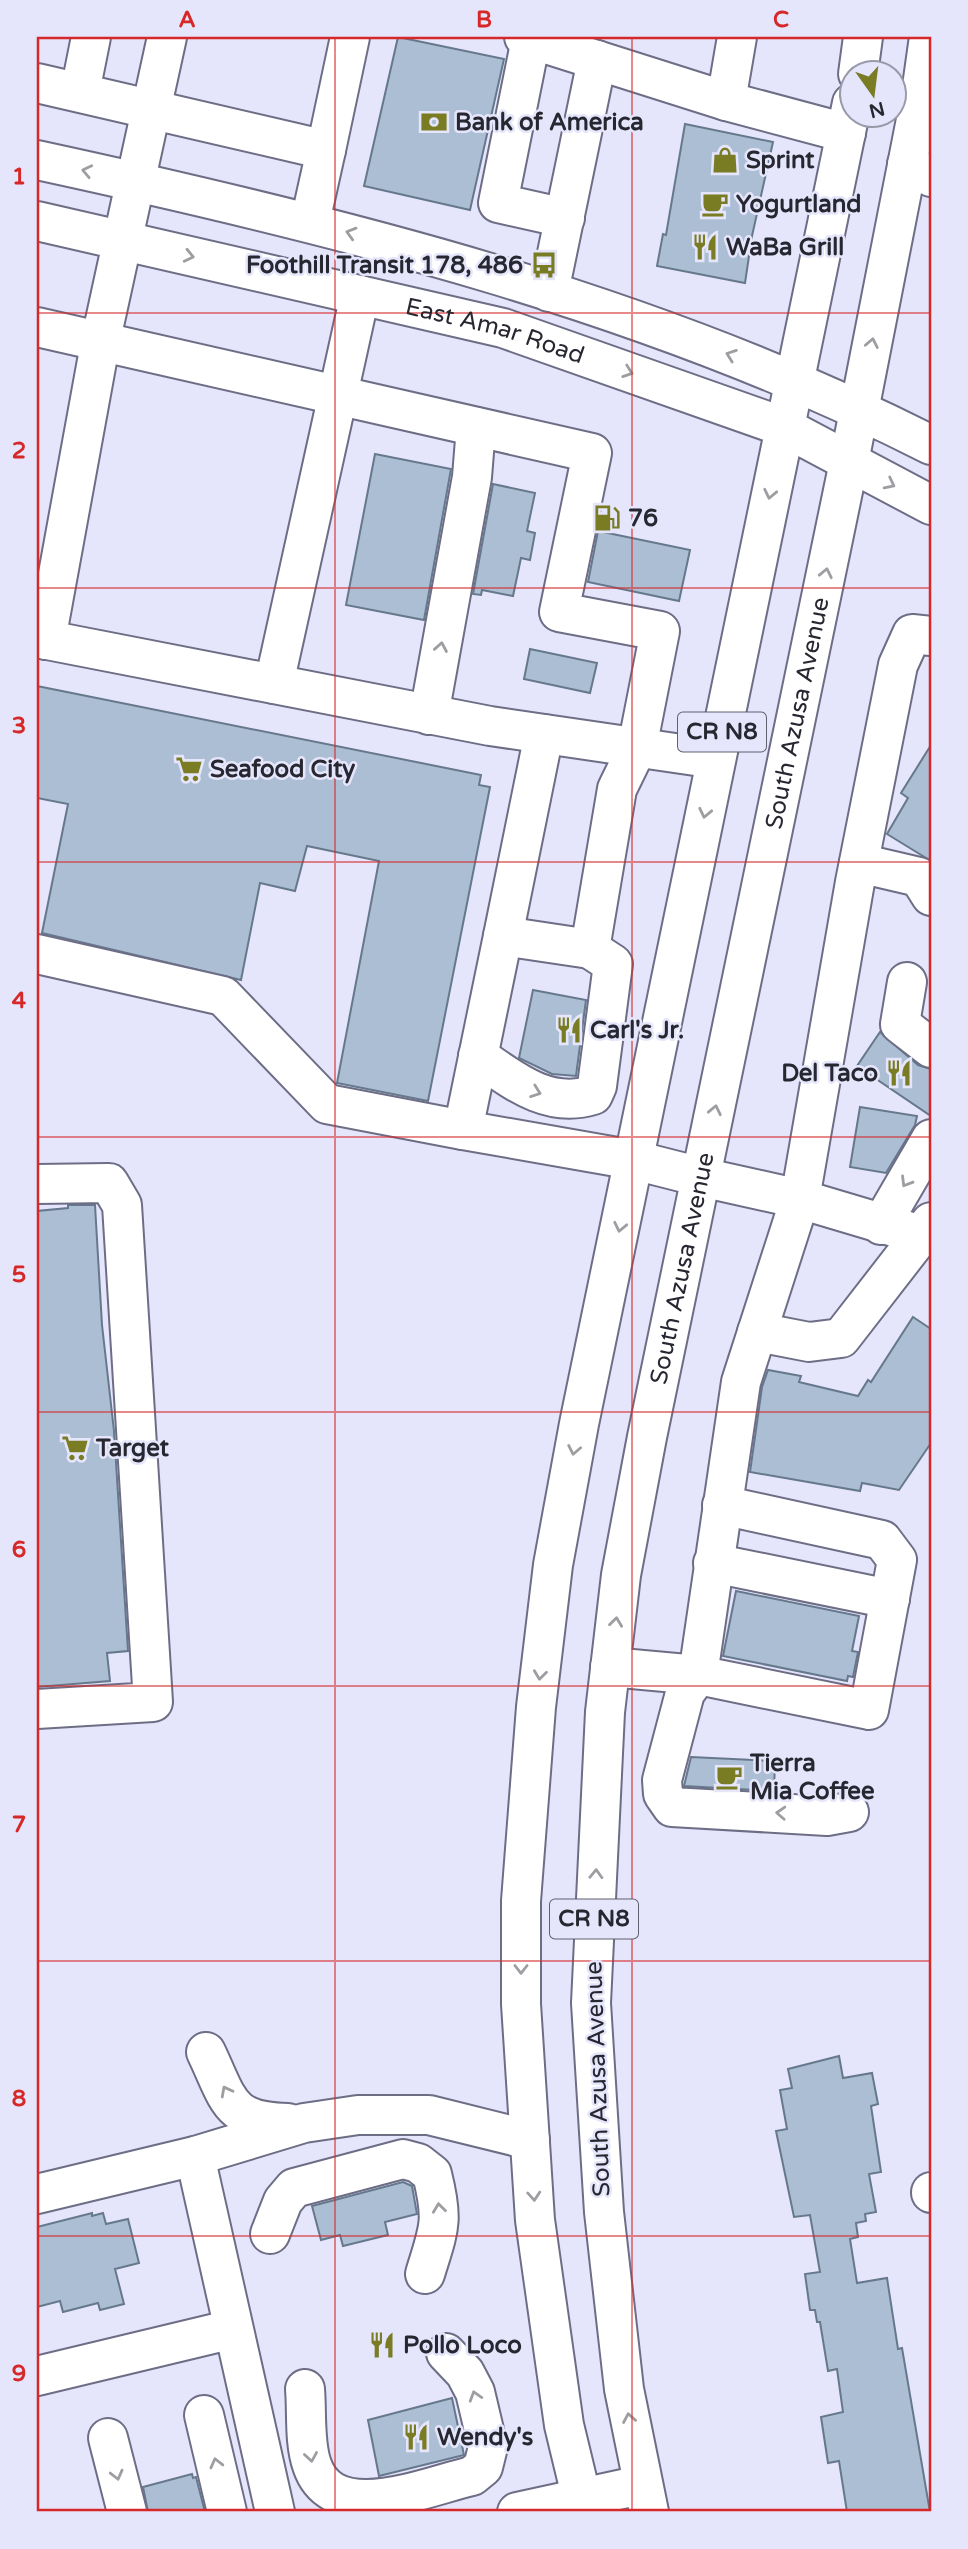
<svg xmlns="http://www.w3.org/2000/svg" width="968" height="2549" font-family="'Varela Round',sans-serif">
  <rect width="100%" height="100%" fill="#e5e5fb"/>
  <g fill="#abbed4" stroke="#66788c" stroke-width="2">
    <polygon points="398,37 504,59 470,210 364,186"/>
    <polygon points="685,124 773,142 752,236 745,283 657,266 663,234 666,235"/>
    <polygon points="375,454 451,469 424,620 346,605"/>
    <polygon points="493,484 535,493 527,531 535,533 530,560 521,558 513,596 482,590 481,595 473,594"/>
    <polygon points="598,531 690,550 679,601 588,582"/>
    <polygon points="530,649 597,663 590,693 524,679"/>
    <polygon points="37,686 481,775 479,785 490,787 428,1101 337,1083 379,861 307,846 295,891 260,883 241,980 42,933 68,804 37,798"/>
    <polygon points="931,745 931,861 887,834 908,798 901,793"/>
    <polygon points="533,990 586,1000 576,1076 552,1074 519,1058"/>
    <polygon points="880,1032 918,1065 931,1069 931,1116 857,1066"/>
    <polygon points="860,1107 917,1116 915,1125 886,1173 850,1167"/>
    <polygon points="68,1205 95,1205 102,1325 114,1431 128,1651 107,1653 110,1681 37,1687 37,1211 68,1208"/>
    <polygon points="913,1317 931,1329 931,1443 899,1490 862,1483 860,1491 750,1472 762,1387 768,1370 801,1376 799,1382 803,1383 858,1396 868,1380 871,1382"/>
    <polygon points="736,1591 859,1616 852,1651 858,1652 853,1677 848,1676 847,1681 723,1656"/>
    <polygon points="691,1757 775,1761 774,1791 684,1786"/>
    <polygon points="839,2056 843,2078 872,2073 878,2104 871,2106 881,2172 869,2174 876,2212 865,2214 866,2221 856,2223 858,2237 850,2239 857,2283 887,2278 898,2349 902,2348 930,2512 847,2512 839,2461 828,2463 821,2417 843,2412 837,2369 828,2371 820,2322 817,2322 815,2310 810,2310 805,2274 820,2272 810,2215 794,2217 776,2131 787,2129 780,2090 792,2088 788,2069"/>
    <polygon points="403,2182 412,2186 417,2214 385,2222 388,2235 343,2246 340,2235 321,2240 312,2206"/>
    <polygon points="92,2213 92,2216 103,2213 106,2224 128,2219 139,2263 115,2269 124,2304 100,2310 98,2303 63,2312 60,2301 37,2307 37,2227"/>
    <polygon points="452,2398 464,2455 379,2476 368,2420"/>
    <polygon points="192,2474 193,2478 196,2477 205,2512 148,2512 143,2487"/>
  </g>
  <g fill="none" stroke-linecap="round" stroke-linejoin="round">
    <g stroke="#6d6d86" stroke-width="42">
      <g id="minor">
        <polyline points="524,37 726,101 846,133"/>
        <polyline points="531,39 498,203 565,218"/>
        <polyline points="37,83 326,150 310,222"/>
        <polyline points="80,92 91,37"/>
        <polyline points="726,101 737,37"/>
        <polyline points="326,150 350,37"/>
        <polyline points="907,164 931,177"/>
        <polyline points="549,292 597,60"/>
        <polyline points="37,327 592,453 559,612 660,631 637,748 617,789 590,949 503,936 463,1130 634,1160"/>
        <polyline points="37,638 490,726 716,759"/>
        <polyline points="46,640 101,339 167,37"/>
        <polyline points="274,684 360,295"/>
        <polyline points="429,715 472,477 476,427"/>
        <polyline points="859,863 919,877 931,896"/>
        <polyline points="503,936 544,734"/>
        <polyline points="37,954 223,996 327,1104 463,1130"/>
        <polyline points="907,982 900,1024 931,1048"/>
        <path d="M478 1056C514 1081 548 1109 593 1095L597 1086 613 964 590 949"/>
        <polyline points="37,1184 109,1183 122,1205 153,1702 37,1709"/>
        <polyline points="881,1225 931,1139"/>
        <polyline points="921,1235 800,1199 855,882 898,665 912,634 931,636"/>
        <polyline points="757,1332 809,1342 841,1338 931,1222"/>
        <polyline points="722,1505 882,1540 897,1560 869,1710 698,1675 685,1693 662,1780 663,1794 672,1807 827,1816 849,1812"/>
        <polyline points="713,1563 890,1599"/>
        <polyline points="610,1667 698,1675 741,1382 800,1199 701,1177"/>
        <path d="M206 2052C229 2100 228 2122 288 2123"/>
        <polyline points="195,2156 275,2512"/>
        <polyline points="931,2192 931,2193"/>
        <polyline points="37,2194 195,2156 304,2123 358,2115 429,2115 530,2140"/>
        <path d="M270 2234 283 2201 294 2188 403 2159 418 2163 432 2174C444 2222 439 2228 425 2274"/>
        <polyline points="37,2376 233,2329"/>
        <path d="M305 2389C307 2412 304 2443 312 2465 333 2528 427 2486 472 2476L483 2467 488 2447 475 2392 465 2373 446 2353"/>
        <polyline points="204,2415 227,2512"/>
        <polyline points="108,2438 127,2512"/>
        <polyline points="517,2512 641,2485"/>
      </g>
    </g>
    <g stroke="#6d6d86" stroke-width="42">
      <g id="major">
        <polyline points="858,74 863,37"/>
        <path d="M37 160C342 226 651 303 931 445"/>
        <path id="s1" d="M37 221 503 328 784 427 931 505"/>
        <polyline points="634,1160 701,1177"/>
        <polyline points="585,2512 564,2425 535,2220 521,2004 521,1901 536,1707 553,1565 579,1424 852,103"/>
        <path id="s2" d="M649 2512 624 2389 604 2212 591 2003 605 1712 621 1575 647 1437 849 462 921 94 929 37"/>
      </g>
    </g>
    <use href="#minor" stroke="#fff" stroke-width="38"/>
    <use href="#major" stroke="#fff" stroke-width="38"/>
  </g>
  <defs><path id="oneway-chevron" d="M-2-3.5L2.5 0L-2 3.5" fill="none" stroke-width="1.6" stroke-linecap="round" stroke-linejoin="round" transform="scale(1.75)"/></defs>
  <g stroke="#9e9ea2">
    <use href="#oneway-chevron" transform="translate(87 171) rotate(-168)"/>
    <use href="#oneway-chevron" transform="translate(351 233) rotate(-164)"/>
    <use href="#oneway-chevron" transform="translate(189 256) rotate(13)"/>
    <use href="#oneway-chevron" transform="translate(872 343) rotate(-79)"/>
    <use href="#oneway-chevron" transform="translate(731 355) rotate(-160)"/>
    <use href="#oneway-chevron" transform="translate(628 372) rotate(19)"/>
    <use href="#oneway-chevron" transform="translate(890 484) rotate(27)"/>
    <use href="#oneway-chevron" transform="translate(770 494) rotate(102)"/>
    <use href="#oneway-chevron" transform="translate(826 573) rotate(-78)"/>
    <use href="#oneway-chevron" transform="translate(441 647) rotate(-80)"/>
    <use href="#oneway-chevron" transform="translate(705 813) rotate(102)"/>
    <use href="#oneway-chevron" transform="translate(536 1092) rotate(20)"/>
    <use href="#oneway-chevron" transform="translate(715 1110) rotate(-78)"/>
    <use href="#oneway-chevron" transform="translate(906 1182) rotate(121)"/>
    <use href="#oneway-chevron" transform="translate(620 1227) rotate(102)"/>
    <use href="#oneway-chevron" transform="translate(574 1450) rotate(101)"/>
    <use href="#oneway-chevron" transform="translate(616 1622) rotate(-83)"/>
    <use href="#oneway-chevron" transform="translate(540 1675) rotate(97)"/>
    <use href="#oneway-chevron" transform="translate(781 1813) rotate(-177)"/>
    <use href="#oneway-chevron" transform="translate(596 1874) rotate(-88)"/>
    <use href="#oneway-chevron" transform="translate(521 1969) rotate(90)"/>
    <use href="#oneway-chevron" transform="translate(226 2091) rotate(-118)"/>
    <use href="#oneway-chevron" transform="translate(534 2196) rotate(86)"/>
    <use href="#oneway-chevron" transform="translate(439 2208) rotate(-97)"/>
    <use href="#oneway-chevron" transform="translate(475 2396) rotate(-107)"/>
    <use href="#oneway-chevron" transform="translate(629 2418) rotate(-100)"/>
    <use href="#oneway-chevron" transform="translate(311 2457) rotate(81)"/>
    <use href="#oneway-chevron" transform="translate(216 2463) rotate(-104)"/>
    <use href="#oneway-chevron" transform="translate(117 2475) rotate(76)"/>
  </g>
  <path fill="none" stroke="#d62828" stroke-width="2" stroke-opacity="0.55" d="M335 37V2512M632 37V2512M37 313H931M37 588H931M37 862H931M37 1137H931M37 1412H931M37 1686H931M37 1961H931M37 2236H931"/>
  <defs>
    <g id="bank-bare" transform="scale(2.1)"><path d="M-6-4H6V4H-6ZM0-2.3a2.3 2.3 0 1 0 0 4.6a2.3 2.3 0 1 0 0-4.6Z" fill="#7a7c24" stroke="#e5e5fb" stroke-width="2.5" paint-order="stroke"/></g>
    <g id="shop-bare" transform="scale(2.1)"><path d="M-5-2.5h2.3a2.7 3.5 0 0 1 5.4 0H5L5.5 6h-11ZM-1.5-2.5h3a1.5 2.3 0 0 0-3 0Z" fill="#7a7c24" stroke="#e5e5fb" stroke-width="2.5" paint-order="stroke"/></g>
    <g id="cafe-bare" transform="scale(2.1)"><path d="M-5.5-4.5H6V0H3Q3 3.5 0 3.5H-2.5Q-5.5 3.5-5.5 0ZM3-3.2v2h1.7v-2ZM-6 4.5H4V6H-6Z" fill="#7a7c24" stroke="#e5e5fb" stroke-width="2.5" paint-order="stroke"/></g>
    <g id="restaurant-bare" transform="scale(2.1)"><path d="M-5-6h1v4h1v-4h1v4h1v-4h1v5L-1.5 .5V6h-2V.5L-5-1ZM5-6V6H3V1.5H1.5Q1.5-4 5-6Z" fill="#7a7c24" stroke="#e5e5fb" stroke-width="2.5" paint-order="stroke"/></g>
    <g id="bus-bare" transform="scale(2.1)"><path d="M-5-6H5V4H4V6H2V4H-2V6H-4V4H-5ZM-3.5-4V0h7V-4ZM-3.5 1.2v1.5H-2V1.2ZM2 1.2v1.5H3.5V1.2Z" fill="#7a7c24" stroke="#e5e5fb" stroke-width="2.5" paint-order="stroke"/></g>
    <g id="fuel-bare" transform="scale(2.1)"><path d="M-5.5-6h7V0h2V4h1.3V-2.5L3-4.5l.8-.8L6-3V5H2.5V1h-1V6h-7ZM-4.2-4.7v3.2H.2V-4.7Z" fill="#7a7c24" stroke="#e5e5fb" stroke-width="2.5" paint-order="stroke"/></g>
    <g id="supermarket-bare" transform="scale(2.1)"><path d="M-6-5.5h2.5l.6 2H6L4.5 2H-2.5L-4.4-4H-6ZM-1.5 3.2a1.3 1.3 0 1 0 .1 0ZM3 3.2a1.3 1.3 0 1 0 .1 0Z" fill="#7a7c24" stroke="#e5e5fb" stroke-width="2.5" paint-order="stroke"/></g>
  </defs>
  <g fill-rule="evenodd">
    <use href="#bank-bare" x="434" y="122"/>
    <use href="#shop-bare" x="725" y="160"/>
    <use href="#cafe-bare" x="715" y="204"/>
    <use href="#restaurant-bare" x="705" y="247"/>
    <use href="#bus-bare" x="544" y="265"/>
    <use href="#fuel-bare" x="607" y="518"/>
    <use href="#supermarket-bare" x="189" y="769"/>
    <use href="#restaurant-bare" x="569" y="1030"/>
    <use href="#restaurant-bare" x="899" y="1073"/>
    <use href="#supermarket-bare" x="75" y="1448"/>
    <use href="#cafe-bare" x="729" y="1777"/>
    <use href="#restaurant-bare" x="382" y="2345"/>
    <use href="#restaurant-bare" x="416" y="2437"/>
  </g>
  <g text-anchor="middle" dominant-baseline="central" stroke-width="5" stroke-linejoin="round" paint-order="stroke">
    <g fill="#e5e5fb" stroke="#60606e" stroke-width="2">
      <rect x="678" y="712.5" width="88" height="39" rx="5"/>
      <rect x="550" y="1899.5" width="88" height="39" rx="5"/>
    </g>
    <g font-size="23" font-weight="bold" fill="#272731">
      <text x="722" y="732">CR N8</text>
      <text x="594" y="1919">CR N8</text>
    </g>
    <g font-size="24" font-weight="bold" fill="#272731" stroke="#e5e5fb" text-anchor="start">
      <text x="455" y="122">Bank of America</text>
      <text x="746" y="160">Sprint</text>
      <text x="736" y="204">Yogurtland</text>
      <text x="726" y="247">WaBa Grill</text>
      <text x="523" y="265" text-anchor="end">Foothill Transit 178, 486</text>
      <text x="628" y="518">76</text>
      <text x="210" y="769">Seafood City</text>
      <text x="590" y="1030">Carl's Jr.</text>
      <text x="878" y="1073" text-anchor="end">Del Taco</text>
      <text x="96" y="1448">Target</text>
      <text x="750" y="1763">Tierra<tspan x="750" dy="28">Mia Coffee</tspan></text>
      <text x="403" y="2345">Pollo Loco</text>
      <text x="437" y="2437">Wendy's</text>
    </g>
    <g font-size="24" fill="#272731" stroke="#e5e5fb">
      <text stroke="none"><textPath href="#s1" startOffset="471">East Amar Road</textPath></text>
      <text stroke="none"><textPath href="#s2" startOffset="1822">South Azusa Avenue</textPath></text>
      <text stroke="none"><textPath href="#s2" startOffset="1255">South Azusa Avenue</textPath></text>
      <text transform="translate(598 2079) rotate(-92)">South Azusa Avenue</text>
    </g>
  </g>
  <rect width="968" height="2549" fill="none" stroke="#e5e5fb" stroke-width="77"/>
  <g transform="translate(873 94) rotate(166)"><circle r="33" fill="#e5e5fb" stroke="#9999aa" stroke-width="2"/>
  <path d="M0-5L12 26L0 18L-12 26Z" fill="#7a7c24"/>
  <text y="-10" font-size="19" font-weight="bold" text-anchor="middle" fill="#272731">N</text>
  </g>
  <rect x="38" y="38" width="892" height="2472" fill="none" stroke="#d62828" stroke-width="2.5"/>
  <g font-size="23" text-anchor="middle" font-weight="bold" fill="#d62828">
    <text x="187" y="27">A</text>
    <text x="484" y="27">B</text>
    <text x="781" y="27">C</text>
    <text x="19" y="184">1</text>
    <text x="19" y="458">2</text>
    <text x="19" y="733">3</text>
    <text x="19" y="1008">4</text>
    <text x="19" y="1282">5</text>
    <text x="19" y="1557">6</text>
    <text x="19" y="1832">7</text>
    <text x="19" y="2106">8</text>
    <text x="19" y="2381">9</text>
  </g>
</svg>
